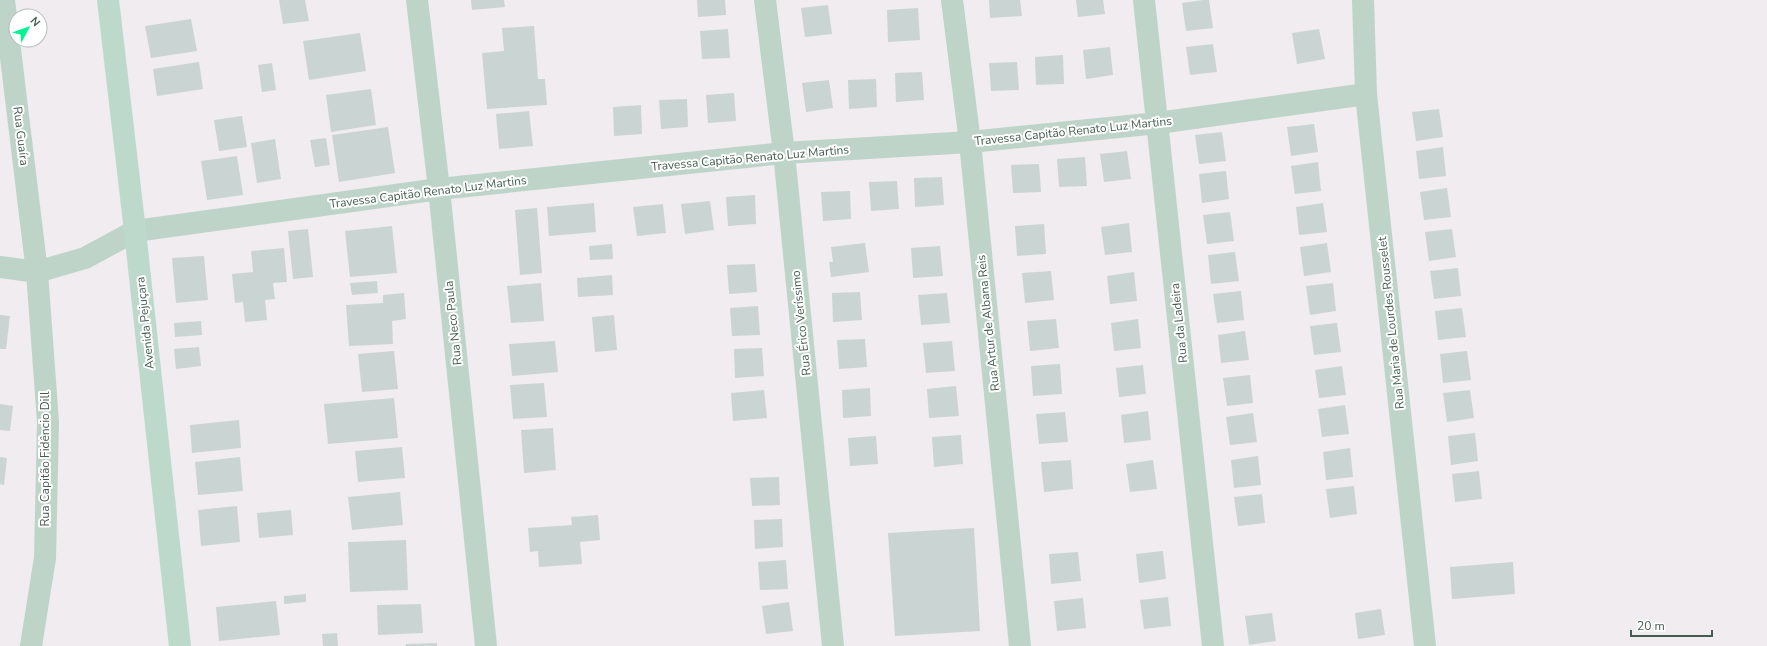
<svg xmlns="http://www.w3.org/2000/svg" width="1767" height="646" font-family="'Nunito Sans',sans-serif">
  <rect width="100%" height="100%" fill="#f0ecf0"/>
  <g fill="#cad5d3">
    <polygon points="279,0 305,0 309,21 283,24"/>
    <polygon points="471,0 504,0 505,7 472,10"/>
    <polygon points="697,0 725,0 726,15 698,17"/>
    <polygon points="989,0 1020,0 1022,16 990,18"/>
    <polygon points="1076,0 1103,0 1105,14 1078,17"/>
    <polygon points="1203,0 1209,0 1213,28 1186,31 1182,3"/>
    <polygon points="828,5 832,34 805,37 801,8"/>
    <polygon points="918,8 920,40 888,42 887,10"/>
    <polygon points="191,19 197,51 151,58 145,26"/>
    <polygon points="534,26 538,79 545,79 547,105 487,109 482,53 504,51 502,28"/>
    <polygon points="728,29 730,58 702,59 700,31"/>
    <polygon points="1319,29 1325,59 1297,64 1292,33"/>
    <polygon points="360,33 366,71 309,80 303,41"/>
    <polygon points="1213,44 1217,72 1190,75 1186,47"/>
    <polygon points="1110,47 1113,75 1086,79 1083,50"/>
    <polygon points="1063,55 1064,84 1036,85 1035,57"/>
    <polygon points="199,62 203,89 157,96 153,69"/>
    <polygon points="1017,62 1019,90 991,91 989,63"/>
    <polygon points="272,63 276,90 262,92 258,65"/>
    <polygon points="922,72 924,100 896,102 895,73"/>
    <polygon points="876,79 877,107 849,109 848,80"/>
    <polygon points="829,80 833,108 806,112 802,83"/>
    <polygon points="371,89 376,125 331,132 326,95"/>
    <polygon points="734,93 736,121 708,123 706,95"/>
    <polygon points="687,99 688,127 661,129 659,100"/>
    <polygon points="641,105 642,134 614,136 613,107"/>
    <polygon points="1439,109 1443,137 1416,141 1412,112"/>
    <polygon points="529,111 533,146 499,149 496,114"/>
    <polygon points="242,116 247,147 219,151 214,120"/>
    <polygon points="1314,124 1318,152 1291,156 1287,127"/>
    <polygon points="388,127 395,173 339,182 332,135"/>
    <polygon points="1222,132 1226,161 1199,164 1195,135"/>
    <polygon points="326,138 330,165 315,167 310,140"/>
    <polygon points="275,139 281,179 257,183 251,143"/>
    <polygon points="1443,147 1446,176 1419,179 1416,151"/>
    <polygon points="1127,151 1131,179 1104,182 1100,154"/>
    <polygon points="237,156 243,195 207,200 201,161"/>
    <polygon points="1085,157 1087,186 1059,187 1057,159"/>
    <polygon points="1318,162 1321,191 1295,194 1291,166"/>
    <polygon points="1039,164 1041,192 1013,193 1011,165"/>
    <polygon points="1226,171 1229,199 1202,203 1199,174"/>
    <polygon points="942,177 944,205 915,207 914,178"/>
    <polygon points="897,181 899,209 871,211 869,182"/>
    <polygon points="1447,188 1451,217 1424,220 1420,192"/>
    <polygon points="850,191 851,219 823,221 821,192"/>
    <polygon points="755,195 756,224 728,226 726,197"/>
    <polygon points="710,201 714,230 685,234 681,204"/>
    <polygon points="594,203 596,232 549,236 547,207"/>
    <polygon points="1323,203 1327,232 1299,235 1296,207"/>
    <polygon points="663,204 666,233 637,236 633,207"/>
    <polygon points="537,208 542,273 520,275 515,210"/>
    <polygon points="1230,212 1234,241 1207,244 1203,215"/>
    <polygon points="1129,223 1132,252 1105,255 1101,227"/>
    <polygon points="1044,224 1046,254 1017,256 1015,226"/>
    <polygon points="392,226 397,273 350,277 345,231"/>
    <polygon points="308,229 313,277 293,279 288,231"/>
    <polygon points="1452,229 1456,257 1429,261 1425,232"/>
    <polygon points="865,243 869,272 831,277 829,262 833,262 831,247"/>
    <polygon points="1327,243 1331,272 1304,276 1300,247"/>
    <polygon points="612,244 613,259 590,260 589,246"/>
    <polygon points="940,246 943,276 913,278 911,248"/>
    <polygon points="284,248 287,282 273,283 275,299 265,300 267,320 245,322 243,302 235,303 232,274 253,272 251,251"/>
    <polygon points="1235,252 1239,281 1211,284 1208,255"/>
    <polygon points="204,256 208,300 176,303 172,258"/>
    <polygon points="755,264 757,292 729,294 727,265"/>
    <polygon points="1458,268 1461,296 1434,299 1430,271"/>
    <polygon points="1051,271 1054,300 1025,303 1022,273"/>
    <polygon points="1134,272 1137,301 1110,304 1107,276"/>
    <polygon points="612,275 613,295 578,297 577,278"/>
    <polygon points="377,281 378,293 352,295 350,283"/>
    <polygon points="541,283 544,321 511,323 507,286"/>
    <polygon points="1333,283 1336,311 1310,315 1306,286"/>
    <polygon points="1241,291 1244,320 1217,323 1213,294"/>
    <polygon points="860,292 862,320 833,322 832,293"/>
    <polygon points="404,293 406,319 392,321 393,344 349,346 346,305 383,303 383,295"/>
    <polygon points="947,293 950,323 921,325 918,295"/>
    <polygon points="758,306 760,335 732,336 730,308"/>
    <polygon points="1462,308 1466,337 1438,340 1435,311"/>
    <polygon points="0,315 10,316 6,349 0,349"/>
    <polygon points="614,315 617,350 595,352 592,317"/>
    <polygon points="1056,319 1059,348 1030,351 1027,321"/>
    <polygon points="1138,319 1141,348 1114,351 1111,323"/>
    <polygon points="201,321 202,335 175,337 174,323"/>
    <polygon points="1337,323 1341,352 1314,355 1310,326"/>
    <polygon points="1245,331 1249,360 1221,363 1218,335"/>
    <polygon points="865,339 867,367 839,369 837,340"/>
    <polygon points="555,341 558,372 512,376 509,344"/>
    <polygon points="952,341 955,371 926,373 923,343"/>
    <polygon points="199,347 201,366 176,369 174,349"/>
    <polygon points="762,348 764,376 735,378 734,349"/>
    <polygon points="394,351 398,389 362,392 358,354"/>
    <polygon points="1467,351 1471,380 1443,383 1440,354"/>
    <polygon points="1060,364 1062,394 1033,396 1031,366"/>
    <polygon points="1143,365 1146,394 1119,397 1116,368"/>
    <polygon points="1342,366 1346,395 1319,398 1315,370"/>
    <polygon points="1250,375 1253,403 1227,406 1223,378"/>
    <polygon points="544,383 547,417 513,419 510,385"/>
    <polygon points="956,386 959,416 929,418 927,389"/>
    <polygon points="870,388 871,416 843,418 842,390"/>
    <polygon points="764,390 767,418 733,421 731,393"/>
    <polygon points="1470,390 1474,418 1447,422 1443,393"/>
    <polygon points="394,398 398,438 328,444 324,404"/>
    <polygon points="0,404 13,406 10,431 0,430"/>
    <polygon points="1345,405 1349,434 1322,437 1318,409"/>
    <polygon points="1148,411 1151,440 1124,443 1121,415"/>
    <polygon points="1065,412 1068,442 1039,444 1036,414"/>
    <polygon points="1253,413 1257,442 1230,445 1226,417"/>
    <polygon points="239,420 241,448 192,453 190,425"/>
    <polygon points="553,428 556,470 524,473 521,430"/>
    <polygon points="1475,433 1478,461 1451,465 1448,436"/>
    <polygon points="961,435 963,464 934,467 932,437"/>
    <polygon points="876,436 878,464 850,466 848,438"/>
    <polygon points="402,447 405,478 358,482 355,451"/>
    <polygon points="1350,448 1353,477 1326,480 1323,452"/>
    <polygon points="1258,456 1261,485 1234,488 1231,460"/>
    <polygon points="0,457 7,458 4,485 0,484"/>
    <polygon points="240,457 243,491 198,495 195,462"/>
    <polygon points="1071,460 1073,489 1044,492 1041,462"/>
    <polygon points="1153,460 1157,489 1130,492 1126,464"/>
    <polygon points="1479,471 1482,499 1455,502 1452,474"/>
    <polygon points="779,477 780,505 752,506 750,478"/>
    <polygon points="1354,486 1357,514 1330,518 1326,489"/>
    <polygon points="400,492 403,525 352,530 348,497"/>
    <polygon points="1262,494 1265,523 1238,526 1234,497"/>
    <polygon points="237,506 240,542 201,546 198,510"/>
    <polygon points="291,510 293,535 259,538 257,513"/>
    <polygon points="598,515 600,540 580,542 582,564 539,567 538,551 530,552 528,528 572,525 571,517"/>
    <polygon points="782,519 783,547 755,549 754,520"/>
    <polygon points="974,528 980,631 895,636 888,533"/>
    <polygon points="406,540 408,590 350,592 348,542"/>
    <polygon points="1163,551 1166,579 1139,583 1136,554"/>
    <polygon points="1078,552 1081,581 1051,584 1049,554"/>
    <polygon points="786,560 788,589 760,590 758,562"/>
    <polygon points="1513,562 1515,594 1452,599 1450,567"/>
    <polygon points="306,594 306,602 284,604 284,596"/>
    <polygon points="1168,597 1171,626 1144,629 1140,600"/>
    <polygon points="1083,598 1086,628 1057,631 1054,601"/>
    <polygon points="276,601 280,635 219,641 216,607"/>
    <polygon points="789,602 793,631 766,634 762,606"/>
    <polygon points="421,604 423,633 378,635 377,605"/>
    <polygon points="1381,609 1385,635 1358,639 1355,613"/>
    <polygon points="1272,613 1276,641 1249,645 1245,616"/>
    <polygon points="337,633 338,646 323,646 322,634"/>
    <polygon points="437,643 437,646 406,646 406,644"/>
  </g>
  <g fill="none" stroke-linecap="round" stroke-linejoin="round">
    <g stroke="#bed4c9" stroke-width="22">
      <polyline points="4,0 37,272 48,422 45,558 31,646"/>
      <polyline points="417,0 439,189 486,646"/>
      <polyline points="765,0 784,153 833,646"/>
      <polyline points="952,0 970,142 1020,646"/>
      <polyline points="1144,0 1213,646"/>
      <polyline points="1363,0 1366,94 1425,646"/>
      <polyline points="0,267 37,272 85,258 135,231 439,189 784,153 970,142 1158,123 1366,94"/>
    </g>
    <polyline stroke="#bcd9cc" stroke-width="22" points="108,0 135,231 180,646"/>
  </g>
  <g text-anchor="middle" dominant-baseline="central" stroke-width="4" stroke-linejoin="round" paint-order="stroke">
    <g font-size="12" fill="#435c50" stroke="#fff">
      <text transform="translate(1073 131) rotate(-6)">Travessa Capitão Renato Luz Martins</text>
      <text transform="translate(21 136) rotate(83)">Rua Guaíra</text>
      <text transform="translate(750 158) rotate(-5)">Travessa Capitão Renato Luz Martins</text>
      <text transform="translate(428 192) rotate(-7)">Travessa Capitão Renato Luz Martins</text>
      <text transform="translate(145 323) rotate(-96)">Avenida Pejuçara</text>
      <text transform="translate(453 323) rotate(-96)">Rua Neco Paula</text>
      <text transform="translate(801 323) rotate(-96)">Rua Érico Veríssimo</text>
      <text transform="translate(988 323) rotate(-96)">Rua Artur de Albana Reis</text>
      <text transform="translate(1179 323) rotate(-96)">Rua da Ladeira</text>
      <text transform="translate(1391 323) rotate(-96)">Rua Maria de Lourdes Rousselet</text>
      <text transform="translate(45 459) rotate(-90)">Rua Capitão Fidêncio Dill</text>
    </g>
  </g>
  <g transform="translate(28 28) rotate(49)"><circle r="19" fill="#ffffff" stroke="#b4beb9"/>
  <path d="M0-3L7 15L0 10L-7 15Z" fill="#02f392"/>
  <text y="-6" font-size="11" font-weight="bold" text-anchor="middle" fill="#435c50">N</text>
  </g>
  <path d="M1631 630v6h81v-6" fill="none" stroke="#435c50" stroke-width="2"/>
  <text x="1637" y="630" font-size="12" fill="#435c50" stroke="#ffffff" stroke-width="3" paint-order="stroke">20 m</text>
</svg>
